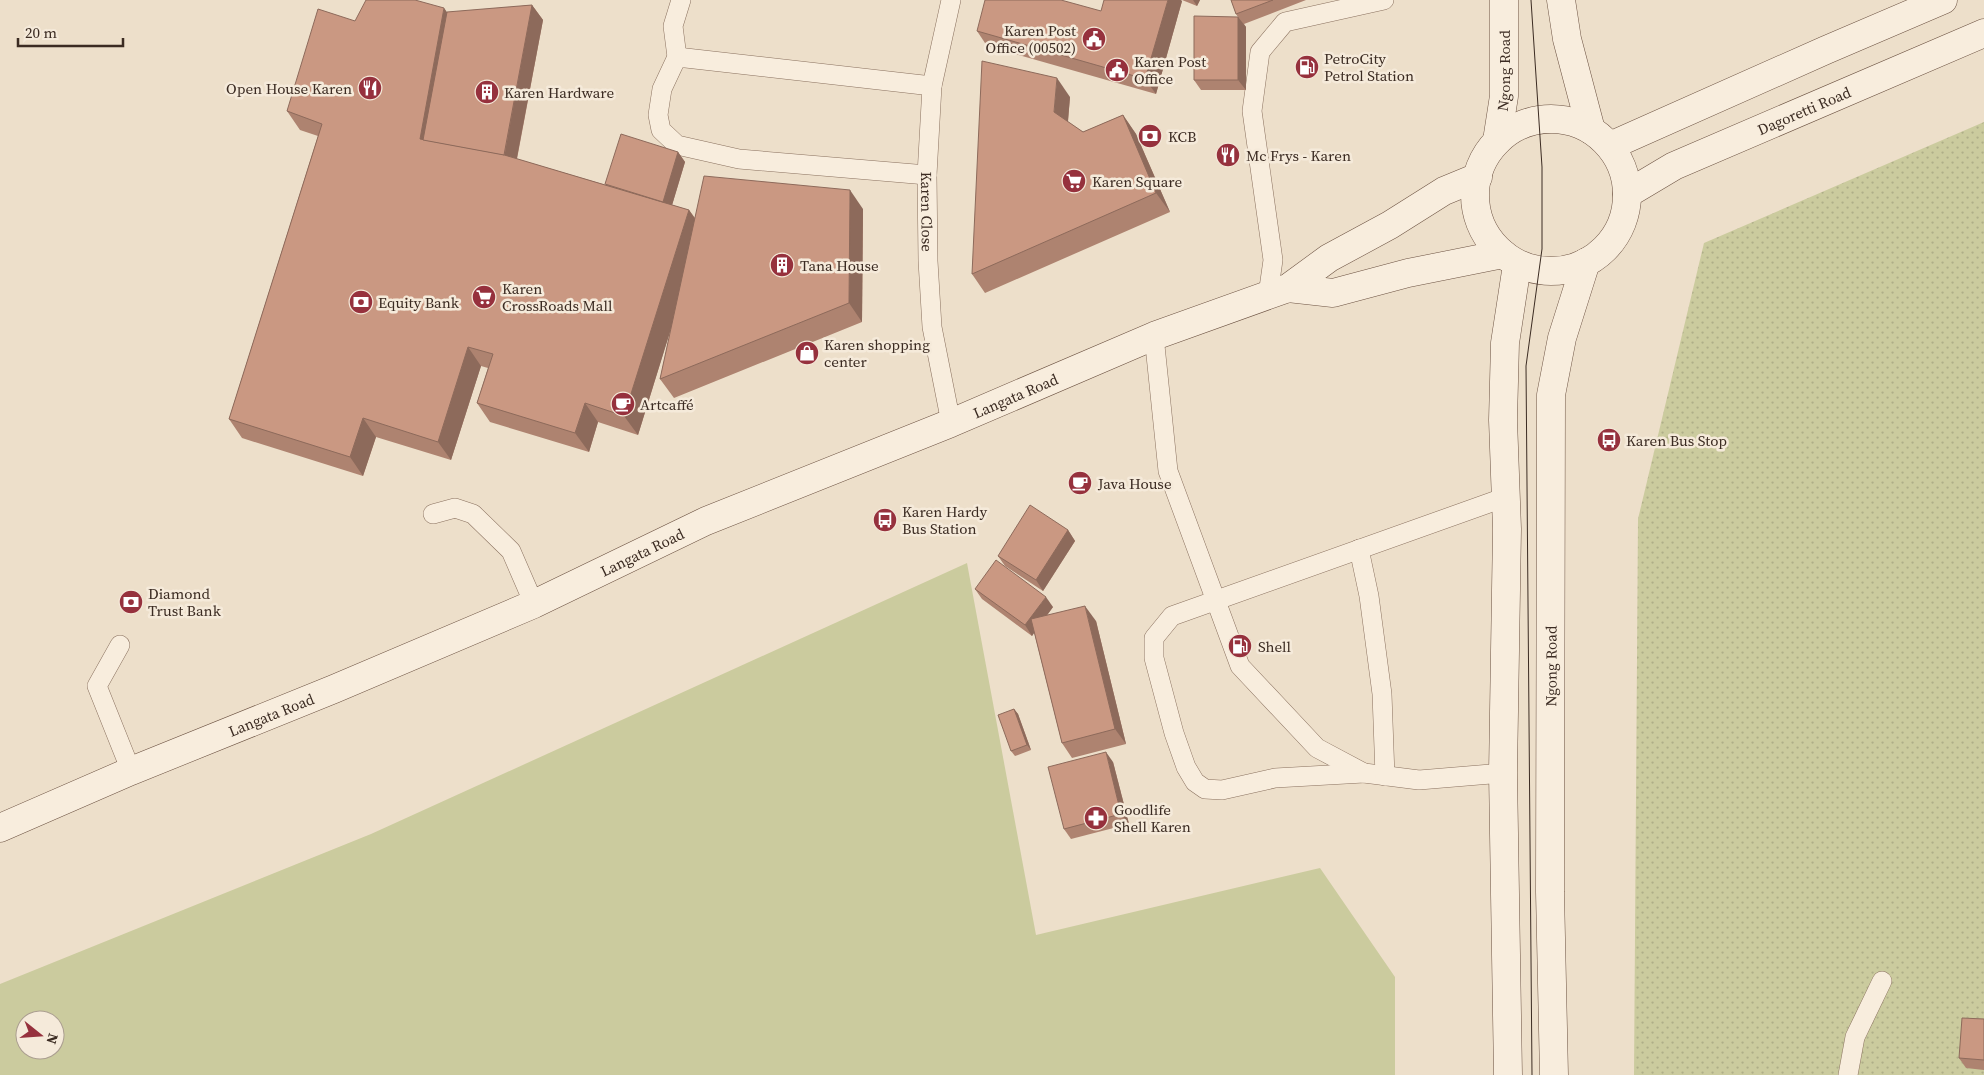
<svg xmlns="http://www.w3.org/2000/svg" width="1984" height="1075" font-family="'Source Serif 4',serif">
  <defs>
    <pattern id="garden-dots" width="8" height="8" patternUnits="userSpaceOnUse" patternTransform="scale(1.25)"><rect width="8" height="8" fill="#cbcb9e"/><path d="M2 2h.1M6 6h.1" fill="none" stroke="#afae88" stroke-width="1.8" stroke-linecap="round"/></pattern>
  </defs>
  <rect width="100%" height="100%" fill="#eddfca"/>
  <path fill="#cbcb9e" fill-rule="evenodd" d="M967 563 1036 935 1320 868 1395 977V1075H0V984L371 834ZM25 1020H55V1050H25Z"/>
  <polygon fill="url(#garden-dots)" points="1984,122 1984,1075 1634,1075 1638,519 1704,243"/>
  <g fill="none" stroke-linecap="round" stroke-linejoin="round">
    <g stroke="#8a715f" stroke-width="20">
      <g id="service">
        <path id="s1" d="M951 0 932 86 927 175 928 261 932 327 951 423"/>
        <polyline points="677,57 673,26 681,0"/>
        <polyline points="927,175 739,159 677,145 661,130 658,115 662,89 677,57 932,86"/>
        <polyline points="1268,295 1273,260 1252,111 1260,52 1285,22 1384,0"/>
        <polyline points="1154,336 1168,471 1240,666 1317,748 1364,773 1419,780 1503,773"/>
        <polyline points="433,514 455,508 473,514 511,551 534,604"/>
        <polyline points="1359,549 1369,596 1382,694 1385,776"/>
        <polyline points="120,645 97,686 131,771"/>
        <polyline points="1364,773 1275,778 1222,790 1205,789 1195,782 1186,767 1174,733 1154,658 1154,638 1172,616 1506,497"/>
        <polyline points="1848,1075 1855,1037 1882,981"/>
      </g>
    </g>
    <g stroke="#6c5242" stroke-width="29">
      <g id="secondary">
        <polyline points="1561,0 1567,39 1591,130"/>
        <circle cx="1551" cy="195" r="76"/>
        <path id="s2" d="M1497 141 1504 96V0"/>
        <polyline points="1610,146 1826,50 1943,0"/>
        <path id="s3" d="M1627 194 1674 166 1984 33"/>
        <polyline points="1288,288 1333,293 1408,273 1503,254"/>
        <path id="s4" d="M0 828 131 771 334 689 534 604 706 521 951 423 1154 336 1288 288 1329 258 1390 225 1444 191 1478 177"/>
        <polyline points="1508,1075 1503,773 1507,529 1503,420 1505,343 1517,265"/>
        <path id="s5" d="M1554 1075 1550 892 1551 395 1562 338 1586 262"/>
      </g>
    </g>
    <use href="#service" stroke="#f8eddd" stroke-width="19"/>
    <use href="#secondary" stroke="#f8eddd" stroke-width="28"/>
    <polyline stroke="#3b2b22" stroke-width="1" points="1531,0 1542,167 1542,249 1526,366 1532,1075"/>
  </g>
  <g fill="#ae8370">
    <polygon points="1182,0 1200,0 1197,6"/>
    <polygon points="1231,0 1306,0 1244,24 1246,27 1246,90 1201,90 1194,80 1238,17 1236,14"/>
    <polygon points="1182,1 1156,94 987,46 977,31 1101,11"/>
    <polygon points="532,5 543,20 517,159 606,185 678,152 685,162 672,205 689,210 695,218 863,209 862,322 674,398 660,379 672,325 638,435 598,422 589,452 490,422 477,403 488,368 481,366 451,460 376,437 363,476 242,438 229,419 318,136 300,130 287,111 355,21"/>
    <polygon points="1070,97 1068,122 1083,132 1123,115 1136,134 1170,212 985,293 972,274"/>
    <polygon points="1068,530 1075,541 1043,591 1005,566 998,556"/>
    <polygon points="975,589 1053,607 1047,615 1096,621 1126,744 1072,758 1062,743 1034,632 1032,636 982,599"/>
    <polygon points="1014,709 1018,714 1031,750 1015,756 1011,751"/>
    <polygon points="1113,762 1129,824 1071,839 1064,829"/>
    <polygon points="1984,1019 1984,1070 1966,1068 1959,1058"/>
  </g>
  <g fill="#8d6a5b">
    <polygon points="1168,0 1181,0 1182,1 1156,94 1145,79"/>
    <polygon points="1193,0 1200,0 1197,6"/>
    <polygon points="532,5 543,20 514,173 504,158"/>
    <polygon points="444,8 458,27 436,145 420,139"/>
    <polygon points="1238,17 1246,27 1246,90 1238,80"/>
    <polygon points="1057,78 1070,97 1067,131 1054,112"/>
    <polygon points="1123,115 1136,134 1170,212 1156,193"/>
    <polygon points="678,152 685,162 670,212 663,202"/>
    <polygon points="850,190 863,209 862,322 849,303"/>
    <polygon points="689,210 702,229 638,435 624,416"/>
    <polygon points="468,347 481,366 451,460 438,442"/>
    <polygon points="585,403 598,422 589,452 575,433"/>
    <polygon points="363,418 376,437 363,476 350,457"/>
    <polygon points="1068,530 1075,541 1043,591 1036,580"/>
    <polygon points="1046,597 1053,607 1032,636 1025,625"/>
    <polygon points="1085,606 1096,621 1126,744 1115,729"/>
    <polygon points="1014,709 1018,714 1031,750 1027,745"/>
    <polygon points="1106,752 1113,762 1129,824 1121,814"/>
  </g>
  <g fill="#ca9882" stroke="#8d6a5b">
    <polygon points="366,0 415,0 444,8 420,139 501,154 689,210 624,416 585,403 575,433 477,403 493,354 468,347 438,442 363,418 350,457 229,419 322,124 287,111 318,9 355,21"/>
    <polygon points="985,0 1061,0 1101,11 1104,0 1168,0 1145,79 977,31"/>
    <polygon points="1231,0 1273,0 1236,14"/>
    <polygon points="532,5 504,155 423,140 447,12"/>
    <polygon points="1194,16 1238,17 1238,80 1194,80"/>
    <polygon points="982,61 1057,78 1054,112 1083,132 1123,115 1156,193 972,274"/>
    <polygon points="621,134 678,152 663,202 605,184"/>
    <polygon points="704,176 850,190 849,303 660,379"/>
    <polygon points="1030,505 1068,530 1036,580 998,556"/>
    <polygon points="996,560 1046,597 1025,625 975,589"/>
    <polygon points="1085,606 1115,729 1062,743 1031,619"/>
    <polygon points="1014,709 1027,745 1011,751 998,715"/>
    <polygon points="1106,752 1121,814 1064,829 1048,767"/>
    <polygon points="1962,1018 1984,1019 1984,1060 1959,1058"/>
  </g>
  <defs>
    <g id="civic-disc" transform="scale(1.25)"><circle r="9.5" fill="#96313d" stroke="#f5eada"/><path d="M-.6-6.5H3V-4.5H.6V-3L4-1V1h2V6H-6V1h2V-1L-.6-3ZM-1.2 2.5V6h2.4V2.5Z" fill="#fff"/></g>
    <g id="fuel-disc" transform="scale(1.25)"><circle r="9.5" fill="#96313d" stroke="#f5eada"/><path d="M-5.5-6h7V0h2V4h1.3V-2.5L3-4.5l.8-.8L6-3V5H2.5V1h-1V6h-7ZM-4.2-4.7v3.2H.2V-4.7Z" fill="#fff"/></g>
    <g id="restaurant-disc" transform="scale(1.25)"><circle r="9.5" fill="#96313d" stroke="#f5eada"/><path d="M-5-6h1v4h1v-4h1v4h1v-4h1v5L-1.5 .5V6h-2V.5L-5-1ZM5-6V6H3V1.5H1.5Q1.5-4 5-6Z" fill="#fff"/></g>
    <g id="building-disc" transform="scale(1.25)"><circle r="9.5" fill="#96313d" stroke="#f5eada"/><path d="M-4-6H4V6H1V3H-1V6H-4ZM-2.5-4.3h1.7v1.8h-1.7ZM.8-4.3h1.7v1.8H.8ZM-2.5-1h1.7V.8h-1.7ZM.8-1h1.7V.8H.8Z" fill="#fff"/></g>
    <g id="bank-disc" transform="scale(1.25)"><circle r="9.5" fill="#96313d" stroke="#f5eada"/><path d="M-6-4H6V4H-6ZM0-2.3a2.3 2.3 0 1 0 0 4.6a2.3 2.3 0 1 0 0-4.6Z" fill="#fff"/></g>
    <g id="supermarket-disc" transform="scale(1.25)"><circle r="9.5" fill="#96313d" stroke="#f5eada"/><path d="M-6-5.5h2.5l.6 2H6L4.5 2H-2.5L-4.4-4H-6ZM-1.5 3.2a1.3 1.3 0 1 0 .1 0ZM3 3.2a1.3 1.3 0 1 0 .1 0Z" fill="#fff"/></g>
    <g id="shop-disc" transform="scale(1.25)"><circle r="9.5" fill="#96313d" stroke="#f5eada"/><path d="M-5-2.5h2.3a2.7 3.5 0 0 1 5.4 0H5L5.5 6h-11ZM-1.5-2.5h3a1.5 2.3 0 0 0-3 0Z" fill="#fff"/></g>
    <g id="cafe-disc" transform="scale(1.25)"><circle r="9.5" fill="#96313d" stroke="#f5eada"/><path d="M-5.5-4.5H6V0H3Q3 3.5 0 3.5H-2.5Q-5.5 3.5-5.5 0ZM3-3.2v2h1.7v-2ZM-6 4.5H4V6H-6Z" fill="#fff"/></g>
    <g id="bus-disc" transform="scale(1.25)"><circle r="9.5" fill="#96313d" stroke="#f5eada"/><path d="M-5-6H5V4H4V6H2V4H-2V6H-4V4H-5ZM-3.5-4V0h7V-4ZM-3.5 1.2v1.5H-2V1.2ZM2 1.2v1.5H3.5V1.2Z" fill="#fff"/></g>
    <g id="pharmacy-disc" transform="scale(1.25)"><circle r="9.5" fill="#96313d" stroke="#f5eada"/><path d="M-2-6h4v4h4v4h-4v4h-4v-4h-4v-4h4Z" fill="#fff"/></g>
  </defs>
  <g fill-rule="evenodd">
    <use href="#civic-disc" x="1094" y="39"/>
    <use href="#fuel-disc" x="1307" y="67"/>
    <use href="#civic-disc" x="1117" y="70"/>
    <use href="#restaurant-disc" x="370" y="88"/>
    <use href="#building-disc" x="487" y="92"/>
    <use href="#bank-disc" x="1150" y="136"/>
    <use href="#restaurant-disc" x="1228" y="155"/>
    <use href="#supermarket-disc" x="1074" y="181"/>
    <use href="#building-disc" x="782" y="265"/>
    <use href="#supermarket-disc" x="484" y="297"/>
    <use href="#bank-disc" x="361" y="302"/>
    <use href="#shop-disc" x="807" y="353"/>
    <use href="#cafe-disc" x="623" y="404"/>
    <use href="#bus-disc" x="1609" y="440"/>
    <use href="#cafe-disc" x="1080" y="483"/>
    <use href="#bus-disc" x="885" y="520"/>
    <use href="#bank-disc" x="131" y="602"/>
    <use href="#fuel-disc" x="1240" y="646"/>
    <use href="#pharmacy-disc" x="1096" y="818"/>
  </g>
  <g text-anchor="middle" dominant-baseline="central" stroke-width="5" stroke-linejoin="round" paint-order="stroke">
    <g font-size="15" fill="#3b2b22" stroke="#f5eada" text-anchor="start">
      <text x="1076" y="30" text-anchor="end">Karen Post<tspan x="1076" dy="17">Office (00502)</tspan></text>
      <text x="1324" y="58">PetroCity<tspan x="1324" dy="17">Petrol Station</tspan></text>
      <text x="1134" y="61">Karen Post<tspan x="1134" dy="17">Office</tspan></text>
      <text x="352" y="88" text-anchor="end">Open House Karen</text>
      <text x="504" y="92">Karen Hardware</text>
      <text x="1168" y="136">KCB</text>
      <text x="1246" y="155">Mc Frys - Karen</text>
      <text x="1092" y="181">Karen Square</text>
      <text x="800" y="265">Tana House</text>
      <text x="502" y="288">Karen<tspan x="502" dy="17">CrossRoads Mall</tspan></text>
      <text x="378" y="302">Equity Bank</text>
      <text x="824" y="344">Karen shopping<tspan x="824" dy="17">center</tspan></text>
      <text x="640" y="404">Artcaffé</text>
      <text x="1626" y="440">Karen Bus Stop</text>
      <text x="1098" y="483">Java House</text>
      <text x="902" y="511">Karen Hardy<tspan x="902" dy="17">Bus Station</tspan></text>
      <text x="148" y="593">Diamond<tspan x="148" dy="17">Trust Bank</tspan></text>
      <text x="1258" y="646">Shell</text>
      <text x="1114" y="809">Goodlife<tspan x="1114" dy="17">Shell Karen</tspan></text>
    </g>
    <g font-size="15" fill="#3b2b22" stroke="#f5eada">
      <text stroke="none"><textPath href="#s2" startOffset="71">Ngong Road</textPath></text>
      <text stroke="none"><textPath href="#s3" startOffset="196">Dagoretti Road</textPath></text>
      <text stroke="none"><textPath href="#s1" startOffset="214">Karen Close</textPath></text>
      <text stroke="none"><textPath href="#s4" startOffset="1104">Langata Road</textPath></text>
      <text stroke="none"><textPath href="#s4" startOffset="699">Langata Road</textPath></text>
      <text stroke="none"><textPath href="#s5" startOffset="409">Ngong Road</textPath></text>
      <text stroke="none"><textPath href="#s4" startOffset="294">Langata Road</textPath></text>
    </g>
  </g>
  <g transform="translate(40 1035) rotate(107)"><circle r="24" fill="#f5eada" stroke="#ab9e90"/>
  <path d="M0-4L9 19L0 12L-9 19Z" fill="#96313d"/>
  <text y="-8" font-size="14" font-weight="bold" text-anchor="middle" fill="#3b2b22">N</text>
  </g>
  <path d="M18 38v8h105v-8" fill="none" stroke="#3b2b22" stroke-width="2.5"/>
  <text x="25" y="38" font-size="15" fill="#3b2b22" stroke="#f5eada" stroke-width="4" paint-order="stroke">20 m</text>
</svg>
